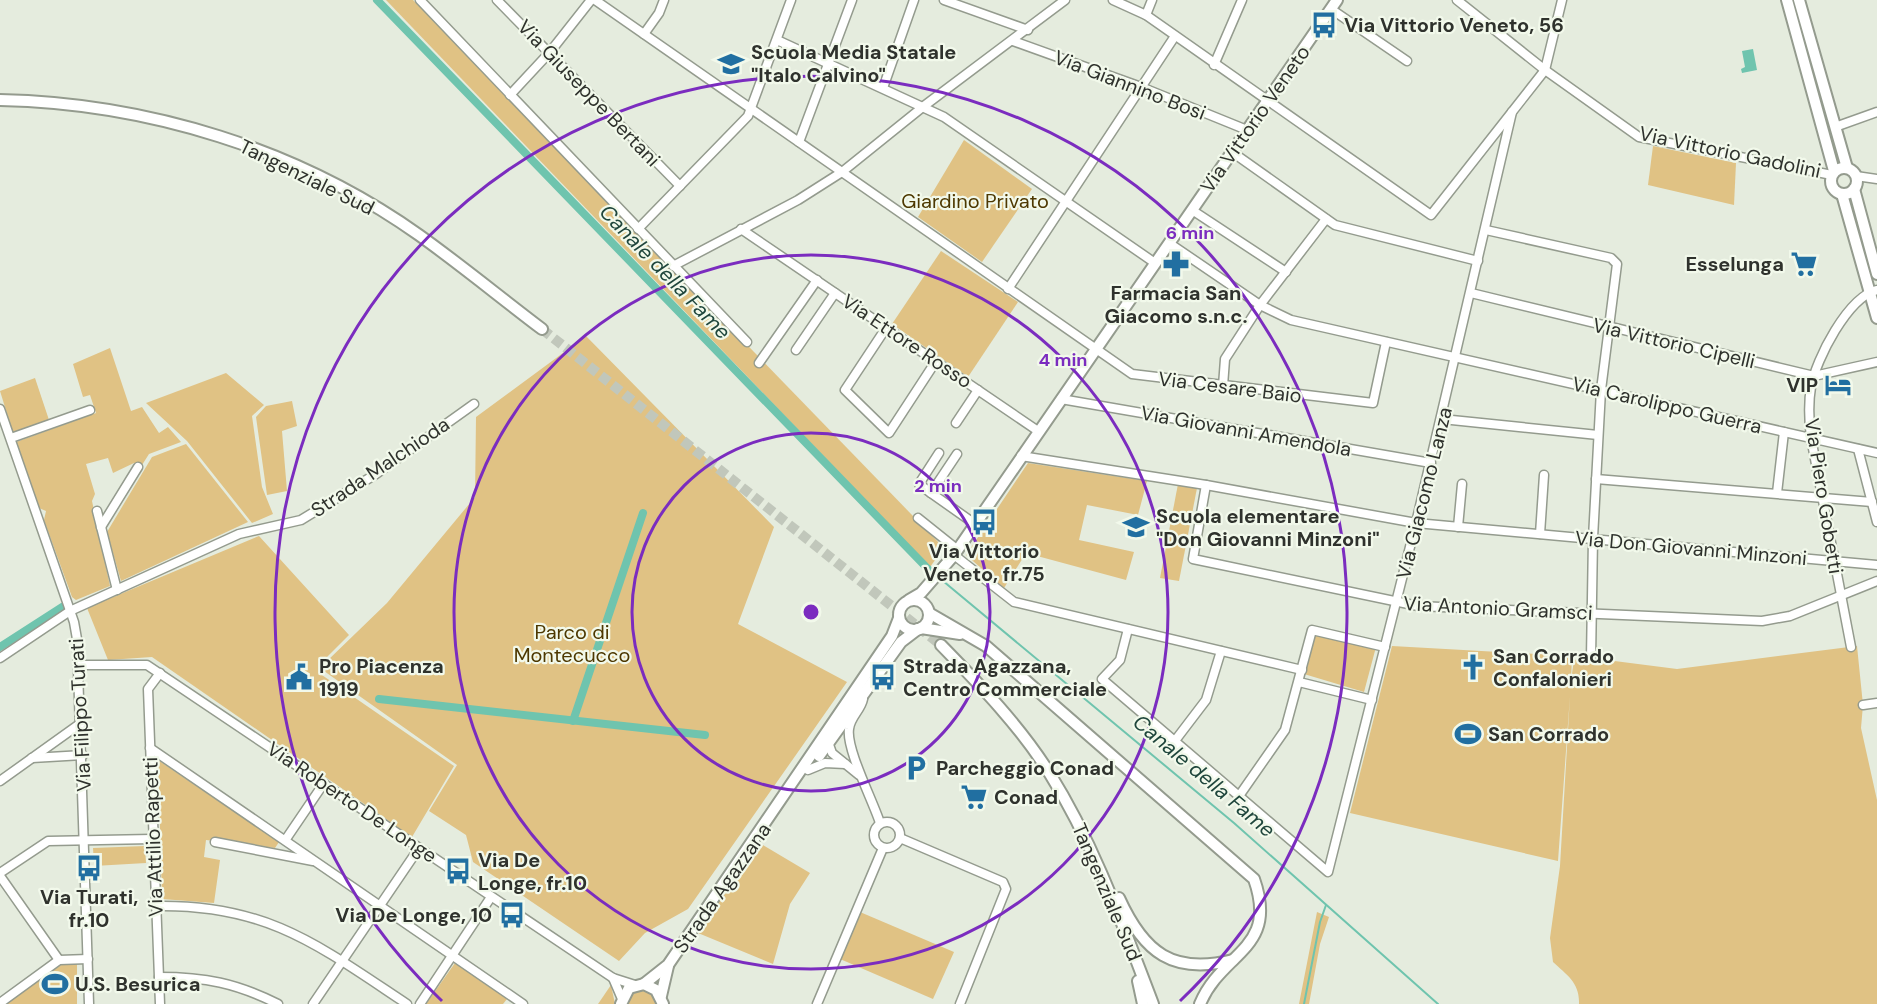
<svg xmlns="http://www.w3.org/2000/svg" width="1877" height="1004" font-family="'DM Sans',sans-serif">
  <rect width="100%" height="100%" fill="#e5ecde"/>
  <g fill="#e0c284">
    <polygon points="386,0 413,0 944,548 930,567"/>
    <polygon points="964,140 1032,189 982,262 918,217"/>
    <polygon points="1653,146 1736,163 1734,205 1648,185"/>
    <polygon points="941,251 1018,302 968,377 892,324"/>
    <polygon points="586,336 774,527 738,624 847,682 688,909 645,933 619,961 473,862 466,835 429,811 457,765 324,671 326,662 387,603 475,497 476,417"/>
    <polygon points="110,348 131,411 142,407 159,433 168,427 181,442 149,454 142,465 134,463 113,473 108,458 86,464 95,494 92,501 110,586 76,600 72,597 44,520 46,511 39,508 16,442 96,413 90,395 83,397 73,364"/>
    <polygon points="226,373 264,405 252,416 262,487 273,514 252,523 187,441 146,403"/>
    <polygon points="35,378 49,420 13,433 0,391"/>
    <polygon points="292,401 297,426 282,431 287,491 267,495 256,417 266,406"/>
    <polygon points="186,444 248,522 121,581 107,532 152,457"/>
    <polygon points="1028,463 1147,481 1138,515 1087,505 1079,540 1134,552 1126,580 1026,553 1004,588 966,555"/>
    <polygon points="1178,484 1197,488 1179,581 1160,578"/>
    <polygon points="259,536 349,635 321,663 319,673 454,766 412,837 152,657 108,660 87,608"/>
    <polygon points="1314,633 1376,647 1364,692 1304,674"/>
    <path d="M1392 646 1572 656 1571 680 1574 660 1591 658 1677 669 1857 646 1863 705 1861 728 1877 800V1004H1579C1580 983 1567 975 1553 962L1550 938 1560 866 1570 696 1558 861 1350 813Z"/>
    <polygon points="158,760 279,842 275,848 206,840 204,857 220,860 214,903 162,899"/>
    <polygon points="758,842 810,873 790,904 773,964 698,933"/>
    <polygon points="145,846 146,863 94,866 93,848"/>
    <polygon points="860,912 954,952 933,999 840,959"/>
    <polygon points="1317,912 1329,917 1320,944 1309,1004 1299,1004"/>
    <polygon points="64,963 77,964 77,1004 5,1004"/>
    <polygon points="455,963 507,999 503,1004 426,1004"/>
    <polygon points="611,985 615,1004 598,1004"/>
    <polygon points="639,989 650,991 658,1004 625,1004 630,994"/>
  </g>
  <polygon fill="#6fc4ae" points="1753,49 1757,70 1742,73 1741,69 1745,67 1742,51"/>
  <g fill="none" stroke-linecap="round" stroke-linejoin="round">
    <g stroke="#6fc4ae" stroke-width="2">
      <polyline points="943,581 1234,823 1438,1004"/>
      <polyline points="1304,1004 1320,922 1326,905"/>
    </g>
    <g stroke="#6fc4ae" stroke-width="8">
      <polyline points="377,0 928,569"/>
      <polyline points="0,647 62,607"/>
      <polyline points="379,699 705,735"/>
      <polyline points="573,721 643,513"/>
    </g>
    <polyline stroke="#c1c7bb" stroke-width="10" stroke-dasharray="10 5" stroke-linecap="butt" points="542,329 941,645"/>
    <g stroke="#949b8e" stroke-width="11">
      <g id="minor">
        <polyline points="420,0 747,342"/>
        <polyline points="497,0 680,186"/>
        <polyline points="595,0 1132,374 1373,403 1386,342"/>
        <polyline points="944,0 1028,30"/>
        <polyline points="1113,0 1146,15 1431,215 1545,70 1562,0"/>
        <polyline points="1457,0 1545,70 1639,137 1832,175"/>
        <polyline points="1331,9 1407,61"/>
        <polyline points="1146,15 1152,0"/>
        <polyline points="644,34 659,13 664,0"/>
        <polyline points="777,40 944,117 1155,263"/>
        <polyline points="1013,41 1141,87 1247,130"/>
        <polyline points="1214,65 1242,0"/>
        <polyline points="883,88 914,0"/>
        <polyline points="510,95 550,52 591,0"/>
        <polyline points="1835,127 1877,112"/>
        <polyline points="799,142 852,0"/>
        <polyline points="1232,152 1335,225 1478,261"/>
        <polyline points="1856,176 1877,179"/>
        <polyline points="1192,210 1286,272"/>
        <polyline points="638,229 748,116 791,0"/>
        <polyline points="741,229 1038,431"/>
        <polyline points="1486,230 1611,258 1617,264 1601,390 1593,538 1591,658"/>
        <polyline points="1169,243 1260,305 1291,320 1877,453"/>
        <polyline points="673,266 798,200 842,172 924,106 1065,0"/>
        <polyline points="1008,289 1175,36"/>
        <polyline points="1471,293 1814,376 1877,362"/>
        <polyline points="886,328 845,390 889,433 936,361"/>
        <polyline points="796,350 835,293"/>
        <polyline points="759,363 817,280"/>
        <polyline points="1223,386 1225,359 1260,305 1326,219"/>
        <polyline points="1061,399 1431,463"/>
        <polyline points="0,409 74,622 77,639 89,1004"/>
        <polyline points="1442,419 1598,435"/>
        <polyline points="956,423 978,390"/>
        <polyline points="11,438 90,410"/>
        <polyline points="1858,449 1877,522"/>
        <polyline points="957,454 931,493 975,524"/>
        <polyline points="1021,456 1206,485 1416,523 1877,565"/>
        <polyline points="1596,479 1872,502"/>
        <polyline points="1206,485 1193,559 1418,606 1762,621 1790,616 1877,581"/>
        <polyline points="931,493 919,484 939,453"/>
        <polyline points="1777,493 1784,432"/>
        <polyline points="97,511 117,590"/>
        <polyline points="918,518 958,550"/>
        <polyline points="101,527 138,467"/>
        <polyline points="1458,527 1462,484"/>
        <polyline points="1540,534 1544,475"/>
        <polyline points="954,555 1014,602 1302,670"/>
        <polyline points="1128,629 1120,660 1102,679 1328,872 1416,523 1512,112"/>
        <path d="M1851 647 1811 438C1809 421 1808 404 1811 387 1816 359 1848 297 1877 290"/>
        <polyline points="0,658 70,611 239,534 301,520 376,474 474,404"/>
        <polyline points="79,665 147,665 613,978 635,985"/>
        <polyline points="1299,682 1372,700"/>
        <path d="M863 699C861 710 850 717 849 729 846 749 873 801 880 823"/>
        <polyline points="1863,705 1877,703"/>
        <polyline points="827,739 832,753 859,775"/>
        <polyline points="1174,742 1206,700 1221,651"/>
        <polyline points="150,748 523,1004"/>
        <polyline points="32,758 83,755"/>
        <polyline points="808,770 825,763 845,764"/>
        <polyline points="0,781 81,723"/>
        <polyline points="1239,796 1285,730 1312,630 1385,647"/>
        <circle cx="887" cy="835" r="13"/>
        <polyline points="900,838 1003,882 1006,889 960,1004"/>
        <polyline points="286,839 324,783"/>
        <polyline points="215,842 313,861"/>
        <polyline points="0,873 48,841 152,839"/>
        <polyline points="0,876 59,960"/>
        <path d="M156 906C267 904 318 945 407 1004"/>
        <path d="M159 977C205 977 236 983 278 1004"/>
        <polyline points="613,978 622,999"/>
        <polyline points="0,1003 59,960 88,959"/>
        <polyline points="160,1004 148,689 160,673"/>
        <polyline points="313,1004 419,848"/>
        <polyline points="420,1004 491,897"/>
        <polyline points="817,1004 883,848"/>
      </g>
    </g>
    <g stroke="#949b8e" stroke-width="14">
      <g id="major">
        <polyline points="1787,0 1834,171"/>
        <polyline points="1799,0 1847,168"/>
        <path d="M0 100C147 103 298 149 419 235 461 265 501 298 542 329"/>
        <circle cx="1844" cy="181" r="13"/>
        <polyline points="1854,189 1877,274"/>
        <polyline points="1842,194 1877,318"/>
        <circle cx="914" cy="615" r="15"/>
        <polyline points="909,600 921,593 954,555 1337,0"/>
        <path d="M929 613 986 646 1254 879C1279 950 1222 951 1200 1004"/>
        <polyline points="921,628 960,634"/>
        <path d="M941 645C980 685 1020 726 1050 774 1095 846 1123 926 1153 1004"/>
        <polyline points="819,756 901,642 918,629"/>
        <path d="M1119 898C1144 953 1173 975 1233 960"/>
        <polyline points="1138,981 1143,1004"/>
        <polyline points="644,984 668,965 892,636 899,618"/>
        <polyline points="661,996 668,966"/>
        <polyline points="621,1004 629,988 644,984 656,990 663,1004"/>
      </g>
    </g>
    <use href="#minor" stroke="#fff" stroke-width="8"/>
    <use href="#major" stroke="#fff" stroke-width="10"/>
  </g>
  <g fill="none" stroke="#7b2cbf" stroke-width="3">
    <circle cx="811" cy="612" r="179"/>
    <circle cx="811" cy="612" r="357"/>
    <path d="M442 1001A536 536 0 1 1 1180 1001"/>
  </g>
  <defs>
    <g id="bus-bare" transform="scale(2.07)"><path d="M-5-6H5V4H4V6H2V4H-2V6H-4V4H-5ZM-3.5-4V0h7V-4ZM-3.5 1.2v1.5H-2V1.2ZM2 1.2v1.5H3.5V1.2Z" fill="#216fa1" stroke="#f2f9eb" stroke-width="2.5" paint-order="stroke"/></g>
    <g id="school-bare" transform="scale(2.07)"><path d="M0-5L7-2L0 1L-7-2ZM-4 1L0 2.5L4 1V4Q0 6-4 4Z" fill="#216fa1" stroke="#f2f9eb" stroke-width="2.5" paint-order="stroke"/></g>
    <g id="pharmacy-bare" transform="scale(2.07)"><path d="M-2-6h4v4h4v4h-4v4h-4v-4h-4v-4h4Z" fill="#216fa1" stroke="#f2f9eb" stroke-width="2.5" paint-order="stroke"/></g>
    <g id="supermarket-bare" transform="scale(2.07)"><path d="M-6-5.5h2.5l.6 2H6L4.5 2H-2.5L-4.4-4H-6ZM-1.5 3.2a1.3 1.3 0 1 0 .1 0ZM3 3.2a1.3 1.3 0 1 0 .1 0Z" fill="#216fa1" stroke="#f2f9eb" stroke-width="2.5" paint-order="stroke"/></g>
    <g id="hotel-bare" transform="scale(2.07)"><path d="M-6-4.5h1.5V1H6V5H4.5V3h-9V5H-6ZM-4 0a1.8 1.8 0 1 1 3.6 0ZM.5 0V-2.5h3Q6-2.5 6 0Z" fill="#216fa1" stroke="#f2f9eb" stroke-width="2.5" paint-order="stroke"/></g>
    <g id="church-bare" transform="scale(2.07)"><path d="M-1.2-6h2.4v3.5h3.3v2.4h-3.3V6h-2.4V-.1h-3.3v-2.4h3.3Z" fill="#216fa1" stroke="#f2f9eb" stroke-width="2.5" paint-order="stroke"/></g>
    <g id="civic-bare" transform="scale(2.07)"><path d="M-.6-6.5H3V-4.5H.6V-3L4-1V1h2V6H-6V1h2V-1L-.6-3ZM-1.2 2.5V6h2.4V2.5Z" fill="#216fa1" stroke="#f2f9eb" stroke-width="2.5" paint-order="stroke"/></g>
    <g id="stadium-bare" transform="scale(2.07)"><path d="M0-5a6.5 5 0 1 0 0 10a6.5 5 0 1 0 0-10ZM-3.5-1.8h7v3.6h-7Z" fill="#216fa1" stroke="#f2f9eb" stroke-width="2.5" paint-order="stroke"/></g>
    <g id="parking-bare" transform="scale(2.07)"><path d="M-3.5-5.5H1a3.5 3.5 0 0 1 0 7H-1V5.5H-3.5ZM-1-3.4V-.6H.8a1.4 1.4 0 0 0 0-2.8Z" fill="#216fa1" stroke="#f2f9eb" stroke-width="2.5" paint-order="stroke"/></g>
  </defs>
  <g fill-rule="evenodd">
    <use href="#bus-bare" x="1324" y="25"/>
    <use href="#school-bare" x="731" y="64"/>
    <use href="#pharmacy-bare" x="1176" y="264"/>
    <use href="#supermarket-bare" x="1804" y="264"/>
    <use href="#hotel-bare" x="1838" y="385"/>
    <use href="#bus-bare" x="984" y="522"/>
    <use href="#school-bare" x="1136" y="527"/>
    <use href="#church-bare" x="1473" y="667"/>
    <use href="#civic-bare" x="299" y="677"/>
    <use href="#bus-bare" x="883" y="677"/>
    <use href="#stadium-bare" x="1468" y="734"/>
    <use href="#parking-bare" x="916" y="768"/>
    <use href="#supermarket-bare" x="974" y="797"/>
    <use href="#bus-bare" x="89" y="868"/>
    <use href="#bus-bare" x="458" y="871"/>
    <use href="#bus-bare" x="512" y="915"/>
    <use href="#stadium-bare" x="55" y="984"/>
  </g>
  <g text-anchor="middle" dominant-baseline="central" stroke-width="4.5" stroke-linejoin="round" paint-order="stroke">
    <g font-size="20" font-weight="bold" fill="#2f322d" stroke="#f2f9eb" text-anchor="start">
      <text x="1344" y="25">Via Vittorio Veneto, 56</text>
      <text x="751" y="52">Scuola Media Statale<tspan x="751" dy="23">"Italo Calvino"</tspan></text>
      <text x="1784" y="264" text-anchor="end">Esselunga</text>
      <text x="1176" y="293" text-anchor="middle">Farmacia San<tspan x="1176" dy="23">Giacomo s.n.c.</tspan></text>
      <text x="1818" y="385" text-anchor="end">VIP</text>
      <text x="1156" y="516">Scuola elementare<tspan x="1156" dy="23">"Don Giovanni Minzoni"</tspan></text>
      <text x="984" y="551" text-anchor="middle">Via Vittorio<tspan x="984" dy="23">Veneto, fr.75</tspan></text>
      <text x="1493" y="656">San Corrado<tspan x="1493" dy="23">Confalonieri</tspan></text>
      <text x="319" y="666">Pro Piacenza<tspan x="319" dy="23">1919</tspan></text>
      <text x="903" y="666">Strada Agazzana,<tspan x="903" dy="23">Centro Commerciale</tspan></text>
      <text x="1488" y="734">San Corrado</text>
      <text x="936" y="768">Parcheggio Conad</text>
      <text x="994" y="797">Conad</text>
      <text x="478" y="860">Via De<tspan x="478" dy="23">Longe, fr.10</tspan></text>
      <text x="89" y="897" text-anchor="middle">Via Turati,<tspan x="89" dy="23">fr.10</tspan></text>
      <text x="492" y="915" text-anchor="end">Via De Longe, 10</text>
      <text x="75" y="984">U.S. Besurica</text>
    </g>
    <g font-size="20" fill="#2f322d" stroke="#f2f9eb">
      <text transform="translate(1130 85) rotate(21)">Via Giannino Bosi</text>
      <text transform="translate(589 93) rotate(46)">Via Giuseppe Bertani</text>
      <text transform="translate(1255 119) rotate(-55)">Via Vittorio Veneto</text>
      <text transform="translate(1730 152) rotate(12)">Via Vittorio Gadolini</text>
      <text transform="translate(307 177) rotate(26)">Tangenziale Sud</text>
      <text transform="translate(907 341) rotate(34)">Via Ettore Rosso</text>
      <text transform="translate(1674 343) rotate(13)">Via Vittorio Cipelli</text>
      <text transform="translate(1230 387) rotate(7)">Via Cesare Baio</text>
      <text transform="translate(1667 405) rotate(13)">Via Carolippo Guerra</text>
      <text transform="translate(1246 431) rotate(10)">Via Giovanni Amendola</text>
      <text transform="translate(380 467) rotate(-34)">Strada Malchioda</text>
      <text transform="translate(1424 493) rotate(-76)">Via Giacomo Lanza</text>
      <text transform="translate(1824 496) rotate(81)">Via Piero Gobetti</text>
      <text transform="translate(1691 548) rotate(5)">Via Don Giovanni Minzoni</text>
      <text transform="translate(1498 608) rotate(3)">Via Antonio Gramsci</text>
      <text transform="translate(80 715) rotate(-93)">Via Filippo Turati</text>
      <text transform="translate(352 802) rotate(34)">Via Roberto De Longe</text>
      <text transform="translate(153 837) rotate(-92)">Via Attilio Rapetti</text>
      <text transform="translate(722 888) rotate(-55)">Strada Agazzana</text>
      <text transform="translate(1107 892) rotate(67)">Tangenziale Sud</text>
    </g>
    <g font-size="20" fill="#4d3801" stroke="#f2f9eb">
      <text x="975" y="201">Giardino Privato</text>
      <text x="572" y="632">Parco di<tspan x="572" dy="23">Montecucco</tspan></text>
    </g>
    <g font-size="21" font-style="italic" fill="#1f463c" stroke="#f2f9eb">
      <text transform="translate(665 272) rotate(46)">Canale della Fame</text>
      <text transform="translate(1204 776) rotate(40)">Canale della Fame</text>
    </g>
  </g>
  <circle cx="811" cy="612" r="9" fill="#7b2cbf" stroke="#f2f9eb" stroke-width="3"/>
  <g font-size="18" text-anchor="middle" font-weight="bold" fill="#7b2cbf" stroke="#f2f9eb" stroke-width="4.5" stroke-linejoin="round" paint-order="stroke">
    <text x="1190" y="239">6 min</text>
    <text x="1063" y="366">4 min</text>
    <text x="938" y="492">2 min</text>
  </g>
</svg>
